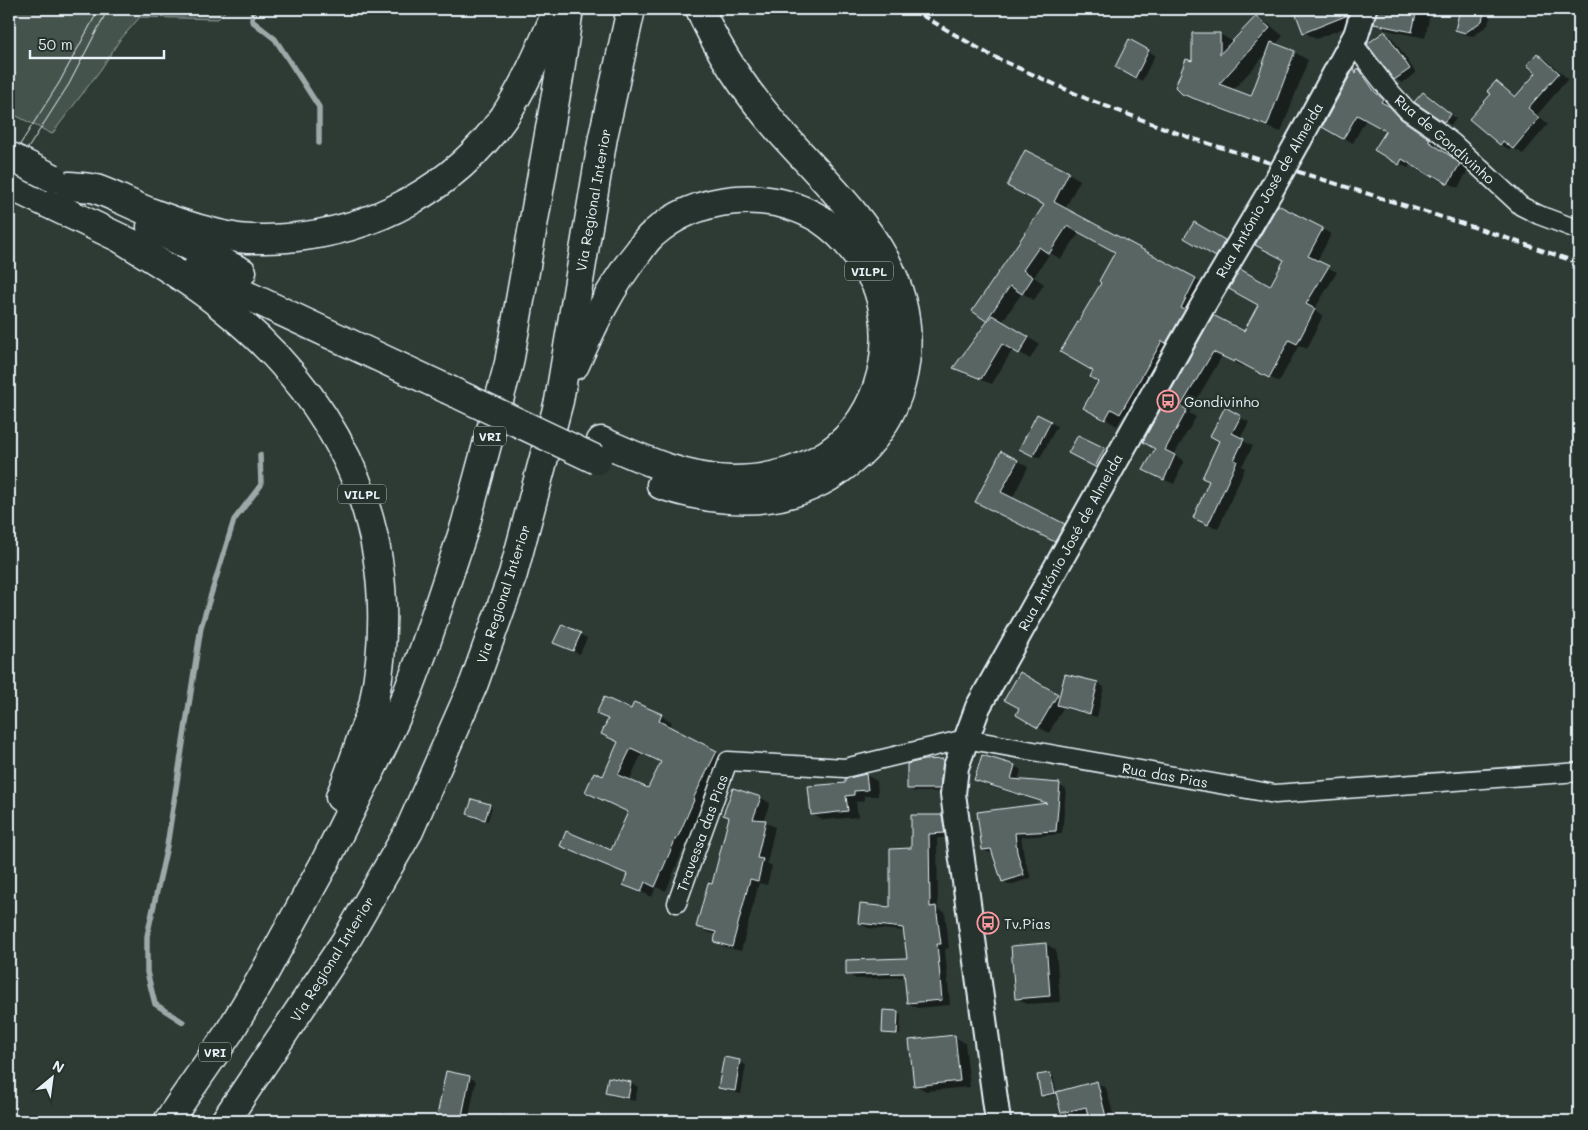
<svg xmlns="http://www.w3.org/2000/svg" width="1588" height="1130" font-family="Mali,sans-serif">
  <rect width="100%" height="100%" fill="#2e3b35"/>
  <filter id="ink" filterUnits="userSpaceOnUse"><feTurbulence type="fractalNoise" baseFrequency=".02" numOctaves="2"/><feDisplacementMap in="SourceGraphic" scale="10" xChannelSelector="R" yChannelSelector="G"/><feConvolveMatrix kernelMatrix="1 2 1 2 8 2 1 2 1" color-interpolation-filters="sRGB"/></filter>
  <g filter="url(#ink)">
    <polygon fill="#45524e" stroke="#96a2a3" points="9,9 227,9 218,19 140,17 119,41 101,69 52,134 9,112"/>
    <g fill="#0007" fill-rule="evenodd">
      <polygon points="1292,9 1365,9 1346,27 1316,39 1304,32 1297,11"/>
      <polygon points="1378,9 1433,9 1432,14 1430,13 1425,38 1387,30 1375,23"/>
      <polygon points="1461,9 1478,9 1491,14 1488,25 1473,36 1463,34 1457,30"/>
      <path d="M1256 17 1270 25 1283 36 1275 45 1294 52 1308 60 1281 132 1197 101 1183 93 1193 63 1220 34 1233 42ZM1269 51 1252 97 1233 90Z"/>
      <polygon points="1385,33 1392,37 1416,73 1402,83 1395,79"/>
      <polygon points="1129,41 1155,55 1142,81 1116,67"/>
      <polygon points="1537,55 1547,60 1568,79 1537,115 1548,124 1523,154 1512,147 1510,150 1500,144 1493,94 1496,82 1517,97 1538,73"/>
      <polygon points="1354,70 1369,76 1384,98 1391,105 1389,108 1398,113 1410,125 1438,145 1436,147 1461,163 1468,170 1458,188 1442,179 1441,181 1411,163 1408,168 1376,150 1387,131 1366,119 1353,143 1323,127"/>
      <polygon points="1423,93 1456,119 1451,125 1444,121"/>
      <polygon points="1068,173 1080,180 1065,209 1207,286 1133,419 1124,414 1117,426 1085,407 1100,382 1095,370 1102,282 1117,252 1080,232 1061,259 1050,253 1034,277 1044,284 1034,300 1022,293 1002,322 1039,344 1030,359 1013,349 992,384 965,374 955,368 989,321 974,311"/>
      <polygon points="1195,223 1231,245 1223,260 1186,237"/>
      <polygon points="1322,229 1331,234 1317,262 1337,272 1314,310 1323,315 1307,349 1299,345 1279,382 1244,364 1243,367 1222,356 1189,413 1196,417 1174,455 1184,461 1174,484 1154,475 1156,448 1214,316 1244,332 1271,287"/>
      <polygon points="1225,409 1249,422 1240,439 1253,446 1242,466 1245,468 1218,529 1204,523 1211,482 1221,440"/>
      <polygon points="1050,422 1057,426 1040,458 1027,452"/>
      <polygon points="1079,436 1111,453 1102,470 1070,452"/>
      <polygon points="1018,461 1028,467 1012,499 1074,531 1066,547 987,507"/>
      <polygon points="562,626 587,638 580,654 561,646"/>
      <polygon points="1020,674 1060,697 1066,675 1098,683 1104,687 1097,717 1063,708 1049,733 1017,715 1021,708"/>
      <path d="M597 713 657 727 662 716 672 722 669 728 727 758 688 844 686 843 666 891 656 887 652 897 625 884 628 875 562 845 612 852 629 812 586 792 604 777 619 742 609 720ZM642 753 662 762 649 790 629 781Z"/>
      <polygon points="982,756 1015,766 1021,770 1018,781 1059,785 1066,789 1062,834 1021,837 1024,857 1031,878 1010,885 1003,881 994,853 990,853 983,849 1048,804 982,784 975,780"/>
      <polygon points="943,761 949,764 946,792 915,792 909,789"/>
      <polygon points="866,775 877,781 878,796 864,796 864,801 856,802 858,817 823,820 812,814 846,784 846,780"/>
      <polygon points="734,790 761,798 770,803 763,821 775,827 767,863 772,866 767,885 759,883 741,951 724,947 715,941 717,935 707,932 698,927 713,886 730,818 725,815"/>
      <polygon points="489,805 492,807 488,821 472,815"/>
      <polygon points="942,816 951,822 953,838 937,838 938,909 945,912 949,948 945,949 950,1005 917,1008 908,1003 906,977 856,979 848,974 908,959 905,931 868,928 859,923 891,908 912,850"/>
      <polygon points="1046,944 1056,950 1060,1002 1027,1004 1016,998"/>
      <polygon points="898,1012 901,1014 900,1035 883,1032"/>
      <polygon points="955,1037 965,1043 970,1087 926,1091 916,1085"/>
      <polygon points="739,1062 746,1065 741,1094 727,1091 720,1087"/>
      <polygon points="447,1073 469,1077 476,1081 468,1121 437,1121"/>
      <polygon points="1050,1074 1053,1076 1057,1093 1097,1083 1106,1088 1115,1121 1091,1121 1089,1113 1072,1118 1063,1112 1058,1094 1046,1097 1043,1095 1038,1076"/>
      <polygon points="609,1078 631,1083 638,1087 635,1101 613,1096 606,1092"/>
      <polygon points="502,1113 517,1119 518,1115 535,1121 499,1121"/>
    </g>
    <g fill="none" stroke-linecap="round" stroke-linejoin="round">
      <g stroke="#9da8a9" stroke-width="5.5">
        <polyline points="253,9 252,21 275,39 319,107 319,143"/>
        <polyline points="183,1022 155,1004 147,972 147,936 167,846 201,627 234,520 261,485 260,455"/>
      </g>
    </g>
    <g fill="#596563" stroke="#e8f1f8" fill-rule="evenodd">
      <polygon points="1294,9 1350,9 1348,15 1303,33"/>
      <polygon points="1377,9 1417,9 1412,32 1374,24"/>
      <polygon points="1460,9 1485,9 1482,21 1465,33 1455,30"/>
      <polygon points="1256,16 1270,28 1219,84 1251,96 1271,42 1295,51 1267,126 1182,94 1175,87 1186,59 1192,61 1192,33 1220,33 1220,54"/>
      <polygon points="1385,31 1410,69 1394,80 1367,44"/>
      <polygon points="1129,39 1149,50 1135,78 1115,67"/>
      <polygon points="1537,53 1559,73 1528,108 1539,118 1513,149 1503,141 1500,145 1469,119 1491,94 1487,91 1496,81 1515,97 1536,73 1527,65"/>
      <polygon points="1354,68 1356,73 1357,68 1360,70 1375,92 1383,99 1381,102 1389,106 1401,119 1430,139 1428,141 1452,157 1460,164 1448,184 1433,175 1432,177 1402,159 1399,165 1374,150 1386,131 1357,115 1343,139 1322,127"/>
      <polygon points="1423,92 1451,114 1444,122 1414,102"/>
      <polygon points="1025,150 1069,172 1054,202 1196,278 1181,308 1185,310 1166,343 1162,341 1120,414 1111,409 1105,420 1083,408 1098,382 1090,377 1093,371 1060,352 1101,283 1099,281 1115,252 1067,226 1049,254 1039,247 1023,270 1033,277 1022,294 1010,286 986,321 972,311 1044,205 1007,186"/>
      <polygon points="1278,205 1323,228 1308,256 1329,266 1306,304 1315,309 1297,344 1289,340 1269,378 1235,360 1234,362 1213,352 1181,406 1187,410 1165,450 1175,455 1164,480 1143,470 1155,449 1143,442 1148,432 1213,315 1244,331 1258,305 1229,289 1240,269 1270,286 1284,260 1255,245"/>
      <polygon points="1194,222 1225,240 1216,257 1184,238"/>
      <polygon points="992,315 1029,337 1019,354 1002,344 981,379 953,368"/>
      <polygon points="1225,407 1241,416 1232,433 1244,439 1234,460 1237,461 1208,525 1193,518 1209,481 1202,478 1219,441 1210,436"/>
      <polygon points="1037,414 1051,421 1033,456 1019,449"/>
      <polygon points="1078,435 1105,448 1095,467 1068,453"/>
      <polygon points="1001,451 1018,460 1001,492 1065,524 1055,542 975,502"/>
      <polygon points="562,624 581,633 573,651 553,643"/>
      <polygon points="1020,672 1058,694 1038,728 1016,715 1019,708 1004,700"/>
      <polygon points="1065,674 1098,682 1090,714 1057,705"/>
      <path d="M604 697 631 709 634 702 662 714 659 721 717 751 693 799 694 800 677 839 676 838 655 887 645 882 641 892 623 885 627 874 560 846 566 831 611 850 628 812 585 792 594 772 603 776 618 742 601 734 608 719 596 714ZM631 748 661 762 648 788 618 775Z"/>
      <polygon points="982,755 1015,765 1011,779 1060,783 1056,831 1015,833 1017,852 1024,875 1002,882 991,849 982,850 977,812 1047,803 974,780"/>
      <polygon points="943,759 940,789 907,789 907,764 924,760"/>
      <polygon points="866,774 868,790 854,791 854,795 846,796 848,811 811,815 808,786 845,783 845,779"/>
      <polygon points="733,788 761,797 753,819 766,820 757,858 763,859 758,881 750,879 732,947 714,942 716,932 696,927 708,883 712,884 729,817 723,815"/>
      <polygon points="472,799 490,804 485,820 467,814"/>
      <polygon points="911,815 942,815 945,833 929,834 930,907 936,906 941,944 937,944 942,1000 907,1003 904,973 846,975 846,960 907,958 903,928 858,923 860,904 890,907 890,849 911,848"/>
      <polygon points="1046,943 1050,996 1015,999 1011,946"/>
      <polygon points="883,1010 898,1011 897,1034 882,1033"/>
      <polygon points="955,1035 960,1081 914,1086 909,1040"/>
      <polygon points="724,1057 740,1060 735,1091 718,1088"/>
      <polygon points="446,1071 470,1076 461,1121 436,1121"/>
      <polygon points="1050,1073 1055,1093 1041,1096 1037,1075"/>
      <polygon points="608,1077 631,1082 628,1098 605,1093"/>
      <polygon points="1097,1081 1107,1121 1089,1121 1086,1107 1061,1113 1056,1092"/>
    </g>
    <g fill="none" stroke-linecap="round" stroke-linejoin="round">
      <g stroke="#e8f1f8" stroke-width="21">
        <g id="minor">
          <polyline points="1352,42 1387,88 1407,110 1435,129 1453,143 1521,206 1539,215 1579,230"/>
          <polyline points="677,903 728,761 845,768 965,739 1275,794 1579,772"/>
        </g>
      </g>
      <g stroke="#e8f1f8" stroke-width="28">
        <g id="secondary">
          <polyline points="1299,140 1356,35 1364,9"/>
          <polyline points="998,1121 953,794 956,767 978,707 1202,307 1271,190"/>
        </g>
      </g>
      <g stroke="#e8f1f8" stroke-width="31">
        <g id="motorway">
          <polyline points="9,185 139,247"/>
          <path d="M69 186C78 187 88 187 96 189 116 196 135 207 155 214 181 224 210 233 238 238 254 240 272 239 287 238 374 231 454 188 504 117 526 84 542 45 558 9"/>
          <polyline points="151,227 242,272"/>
          <path d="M123 240C156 261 190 280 220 305 347 406 405 540 374 701 372 711 368 720 364 730 357 752 349 775 340 797"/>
          <polyline points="195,271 447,389"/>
          <path d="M575 365C593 325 611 285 639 251 643 245 647 239 653 234 697 195 768 188 820 219 832 227 845 239 854 251 863 263 873 276 878 290 899 351 876 429 817 460 791 474 760 480 731 480 685 479 642 459 601 441"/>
          <path d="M661 485C716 503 777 508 829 477 836 473 843 467 850 462 875 443 893 413 901 384 930 272 843 203 778 129 746 92 719 53 700 9"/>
          <polyline points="168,1121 230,1031 260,981 323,866 383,746 407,694 424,649 465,526 509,363 559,77 569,9"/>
          <polyline points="225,1121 345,942 409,831 474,683 513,574 559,401 603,137 631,9"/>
        </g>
      </g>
      <use href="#minor" stroke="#26332d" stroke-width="18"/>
      <use href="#secondary" stroke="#26332d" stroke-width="24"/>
      <use href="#motorway" stroke="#26332d" stroke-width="28"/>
      <g stroke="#e8f1f8" stroke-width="1">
        <polyline points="9,162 59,83 99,9"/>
        <polyline points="9,178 69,84 108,9"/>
      </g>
      <polyline stroke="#e8f1f8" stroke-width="4" stroke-dasharray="8 4" stroke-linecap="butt" points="911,9 990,55 1087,99 1188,137 1489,232 1579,263"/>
      <g stroke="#e8f1f8" stroke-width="28" stroke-linecap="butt">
        <polyline id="secondary-bridge" points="1271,190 1299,140"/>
      </g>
      <g stroke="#e8f1f8" stroke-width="31" stroke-linecap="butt">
        <g id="motorway-bridge">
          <polyline points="9,156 53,178"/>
          <polyline points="447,389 597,460"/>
        </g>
      </g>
      <use href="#secondary-bridge" stroke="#26332d" stroke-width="24"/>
      <use href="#motorway-bridge" stroke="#26332d" stroke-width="28"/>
    </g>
  </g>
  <defs>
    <g id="bus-ring" transform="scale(1.125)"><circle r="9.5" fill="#26332d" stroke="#ff9aa2" stroke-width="1.5"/><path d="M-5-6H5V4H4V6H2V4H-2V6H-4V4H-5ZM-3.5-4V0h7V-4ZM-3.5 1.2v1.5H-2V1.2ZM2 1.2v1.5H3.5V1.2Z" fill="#ff9aa2"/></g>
  </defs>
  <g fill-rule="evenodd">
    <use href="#bus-ring" x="1168" y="401"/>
    <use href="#bus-ring" x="988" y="923"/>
  </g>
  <g text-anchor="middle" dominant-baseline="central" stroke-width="4.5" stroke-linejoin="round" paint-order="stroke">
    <g fill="#26332d" stroke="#aeb8bb" stroke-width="1">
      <rect x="845" y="261.5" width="48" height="19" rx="4"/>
      <rect x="474" y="426.5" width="32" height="19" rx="4"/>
      <rect x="338" y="484.5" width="48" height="19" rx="4"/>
      <rect x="199" y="1042.5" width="32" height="19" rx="4"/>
    </g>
    <g font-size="12" font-weight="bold" fill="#e8f1f8">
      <text x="869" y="271">VILPL</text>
      <text x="490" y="436">VRI</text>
      <text x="362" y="494">VILPL</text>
      <text x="215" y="1052">VRI</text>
    </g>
    <g font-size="14" fill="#e8f1f8" stroke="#26332d">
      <text transform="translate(1445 139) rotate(41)">Rua de Gondivinho</text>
      <text transform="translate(1269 190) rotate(-60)">Rua António José de Almeida</text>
      <text transform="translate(593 200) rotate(-80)">Via Regional Interior</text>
      <text transform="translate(1070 542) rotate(-61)">Rua António José de Almeida</text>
      <text transform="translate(503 594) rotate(-72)">Via Regional Interior</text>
      <text transform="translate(1165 775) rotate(10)">Rua das Pias</text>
      <text transform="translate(702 833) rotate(-70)">Travessa das Pias</text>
      <text transform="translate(332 959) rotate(-58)">Via Regional Interior</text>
    </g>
    <g font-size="14" fill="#e8f1f8" stroke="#26332d" text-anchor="start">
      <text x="1184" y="401">Gondivinho</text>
      <text x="1004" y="923">Tv.Pias</text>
    </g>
  </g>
  <rect width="1588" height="1130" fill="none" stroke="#26332d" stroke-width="30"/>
  <rect x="15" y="15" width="1558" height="1100" fill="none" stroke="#e8f1f8" stroke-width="2" filter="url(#ink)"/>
  <g transform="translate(52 1078) rotate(29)" stroke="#26332d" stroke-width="4" paint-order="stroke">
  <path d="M0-4L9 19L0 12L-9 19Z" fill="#e8f1f8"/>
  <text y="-8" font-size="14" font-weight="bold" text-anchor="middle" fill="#e8f1f8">N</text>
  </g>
  <path d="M30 50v8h134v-8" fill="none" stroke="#e8f1f8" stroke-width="2.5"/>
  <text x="38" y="50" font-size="15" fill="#e8f1f8" stroke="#26332d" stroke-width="4" paint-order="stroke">50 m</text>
</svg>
